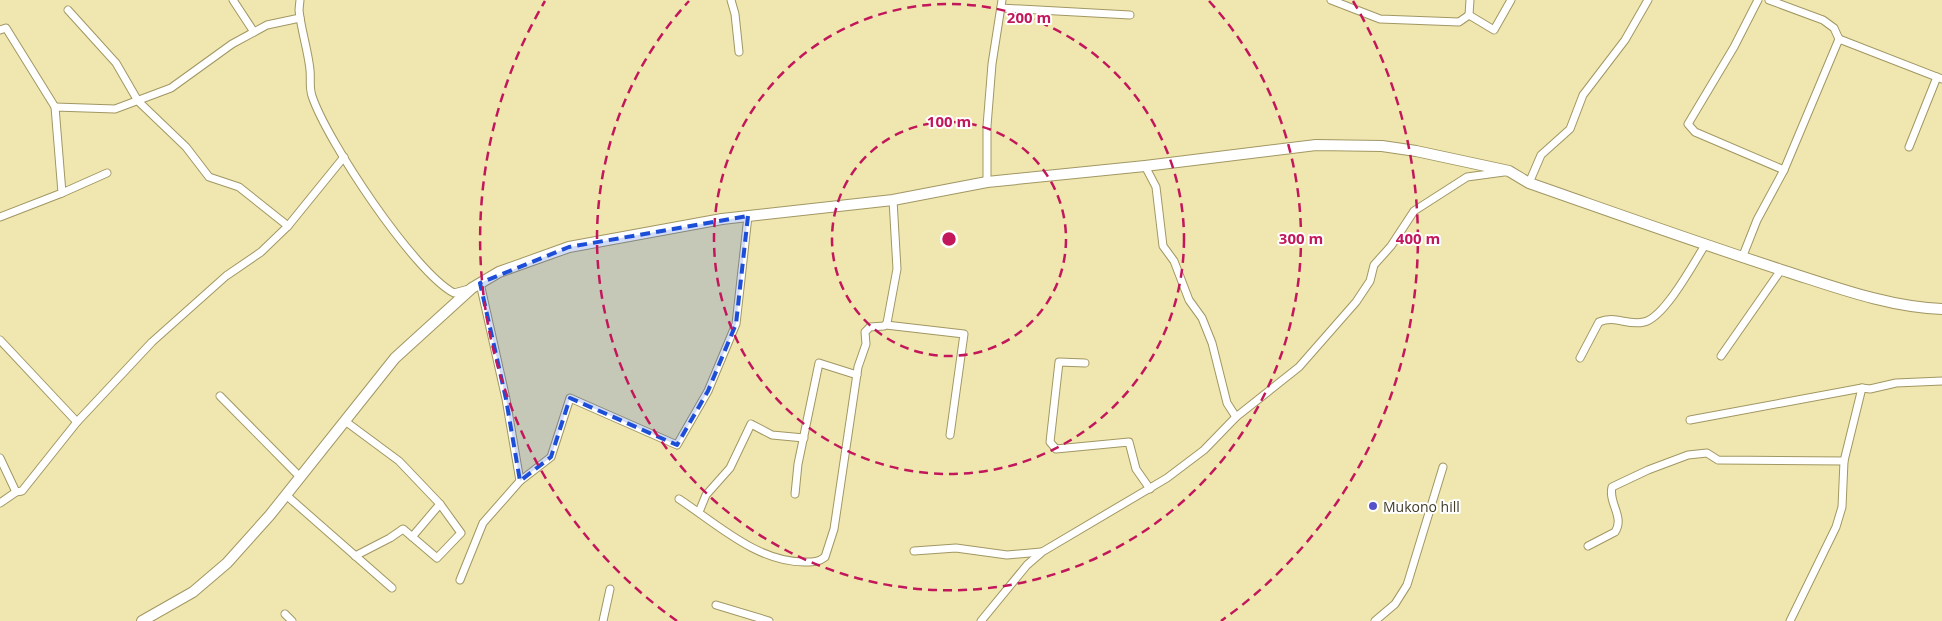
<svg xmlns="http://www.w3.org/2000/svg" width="1942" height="621" font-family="'Open Sans',sans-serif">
  <rect width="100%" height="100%" fill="#f0e6af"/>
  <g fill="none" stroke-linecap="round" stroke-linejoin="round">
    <g stroke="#a19763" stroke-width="9">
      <g id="street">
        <polyline points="233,0 254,32"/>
        <path d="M300 0 299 10C301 30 308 50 310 70 311 79 309 87 312 96 327 141 414 272 454 293L469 289"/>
        <polyline points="731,0 735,14 739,52"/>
        <polyline points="1331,0 1380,19 1459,22 1469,15 1494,30 1511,0"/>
        <polyline points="1758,0 1734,47 1688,124 1695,132 1784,170"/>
        <polyline points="1001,8 1130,15"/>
        <polyline points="68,10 116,63 138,101 186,147 209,177 239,187 288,226"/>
        <polyline points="1469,15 1470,0"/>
        <polyline points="0,30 6,28 55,107"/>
        <polyline points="1839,39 1942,79"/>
        <polyline points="1909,147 1937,77"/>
        <polyline points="1145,166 1156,187 1163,246 1174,261 1189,300 1202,318 1212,343 1227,403 1236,417"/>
        <polyline points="987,182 987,126 992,64 1002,0"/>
        <polyline points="1529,183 1541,155 1570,129 1583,95 1625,40 1648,0"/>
        <polyline points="62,193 107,173"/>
        <polyline points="0,217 62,193 55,107 115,109 171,88 232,44 267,25 300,18"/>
        <polyline points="1742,258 1757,220 1784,170 1839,39 1834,28 1823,20 1769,0"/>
        <polyline points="886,325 964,334 950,435"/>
        <polyline points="0,340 77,422"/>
        <polyline points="1721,356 1781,270"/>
        <path d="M1580 358 1599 322C1616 315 1627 326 1644 322 1664 318 1694 263 1705 245"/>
        <polyline points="1085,363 1059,362 1050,442 1056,449 1129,442 1136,469 1150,489"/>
        <polyline points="220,396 300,477"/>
        <polyline points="1690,420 1862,388"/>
        <polyline points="345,421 399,461 440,504"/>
        <polyline points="0,458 16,492"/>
        <polyline points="520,481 551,457 570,398 677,445 708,391 736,324 748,216"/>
        <polyline points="795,494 798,464 819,363 857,375"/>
        <polyline points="286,495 392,588"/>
        <path d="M679 499C717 524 758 563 806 562 813 562 819 562 825 557L834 529 858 367 866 344 865 332 870 327 884 326 887 323 897 269 893 200"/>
        <polyline points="0,503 16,492 22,491 77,422 152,342 226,276 261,252 288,226 344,157"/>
        <polyline points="699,512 706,495 730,468 751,424 772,435 804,438"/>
        <path d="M1588 546 1615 532C1625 517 1608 503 1612 487L1648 470 1688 455 1707 453 1718 460 1844 461"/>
        <polyline points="914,551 956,548 1007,555 1041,552"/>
        <polyline points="355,556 390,538 403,529 437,558 461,533 440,504 412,537"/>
        <polyline points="460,580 483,523 520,481 506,399 480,283"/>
        <polyline points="716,605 769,621"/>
        <polyline points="285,614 292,621"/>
        <polyline points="603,621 610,589"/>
        <polyline points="981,621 1027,565 1042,552 1167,478 1204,450 1236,417 1299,367 1356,302 1370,281 1374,265 1391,246 1414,211 1467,177 1504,172"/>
        <polyline points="1375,621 1395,604 1407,585 1443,467"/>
        <polyline points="1790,621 1836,527 1842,507 1844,461 1862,388 1870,389 1896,383 1942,381"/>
      </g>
    </g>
    <g stroke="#a19763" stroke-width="12">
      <path id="secondary" d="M142 621 193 592 227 563 270 515 395 358 472 288 499 272 569 247 722 219 893 200 987 182 1145 166 1316 145 1382 146 1416 151 1509 171 1529 183C1615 213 1701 244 1788 272 1838 288 1889 307 1942 309"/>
    </g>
    <use href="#street" stroke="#fff" stroke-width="7"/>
    <use href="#secondary" stroke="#fff" stroke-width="10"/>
  </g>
  <path fill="#1d4ed8" fill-opacity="0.2" stroke="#1d4ed8" stroke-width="4" stroke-dasharray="10 6" stroke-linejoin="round" d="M748 216 736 324 708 391 677 445 570 398 551 457 520 481 506 399 480 283 569 247Z"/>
  <g fill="none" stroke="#c2185b" stroke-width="2.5" stroke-dasharray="9 6">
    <circle cx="949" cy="239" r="117"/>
    <circle cx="949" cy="239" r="235"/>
    <path d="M1209 1A352 352 0 1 1 689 1"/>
    <path d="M677 621A469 469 0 0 1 545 1M1353 1A469 469 0 0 1 1221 621"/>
  </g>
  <circle fill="#5451c9" stroke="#fff" stroke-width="2" cx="1373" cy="506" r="5"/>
  <g text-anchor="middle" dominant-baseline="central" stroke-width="4" stroke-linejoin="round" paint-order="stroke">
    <g font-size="14" fill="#403c26" stroke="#fff" text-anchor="start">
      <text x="1383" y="506">Mukono hill</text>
    </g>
  </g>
  <circle cx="949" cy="239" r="8" fill="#c2185b" stroke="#fff" stroke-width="2.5"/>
  <g font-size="15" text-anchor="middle" font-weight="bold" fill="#c2185b" stroke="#fff" stroke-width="4" stroke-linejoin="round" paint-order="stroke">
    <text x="1029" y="23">200 m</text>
    <text x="949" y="127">100 m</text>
    <text x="1301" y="244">300 m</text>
    <text x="1418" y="244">400 m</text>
  </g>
</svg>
